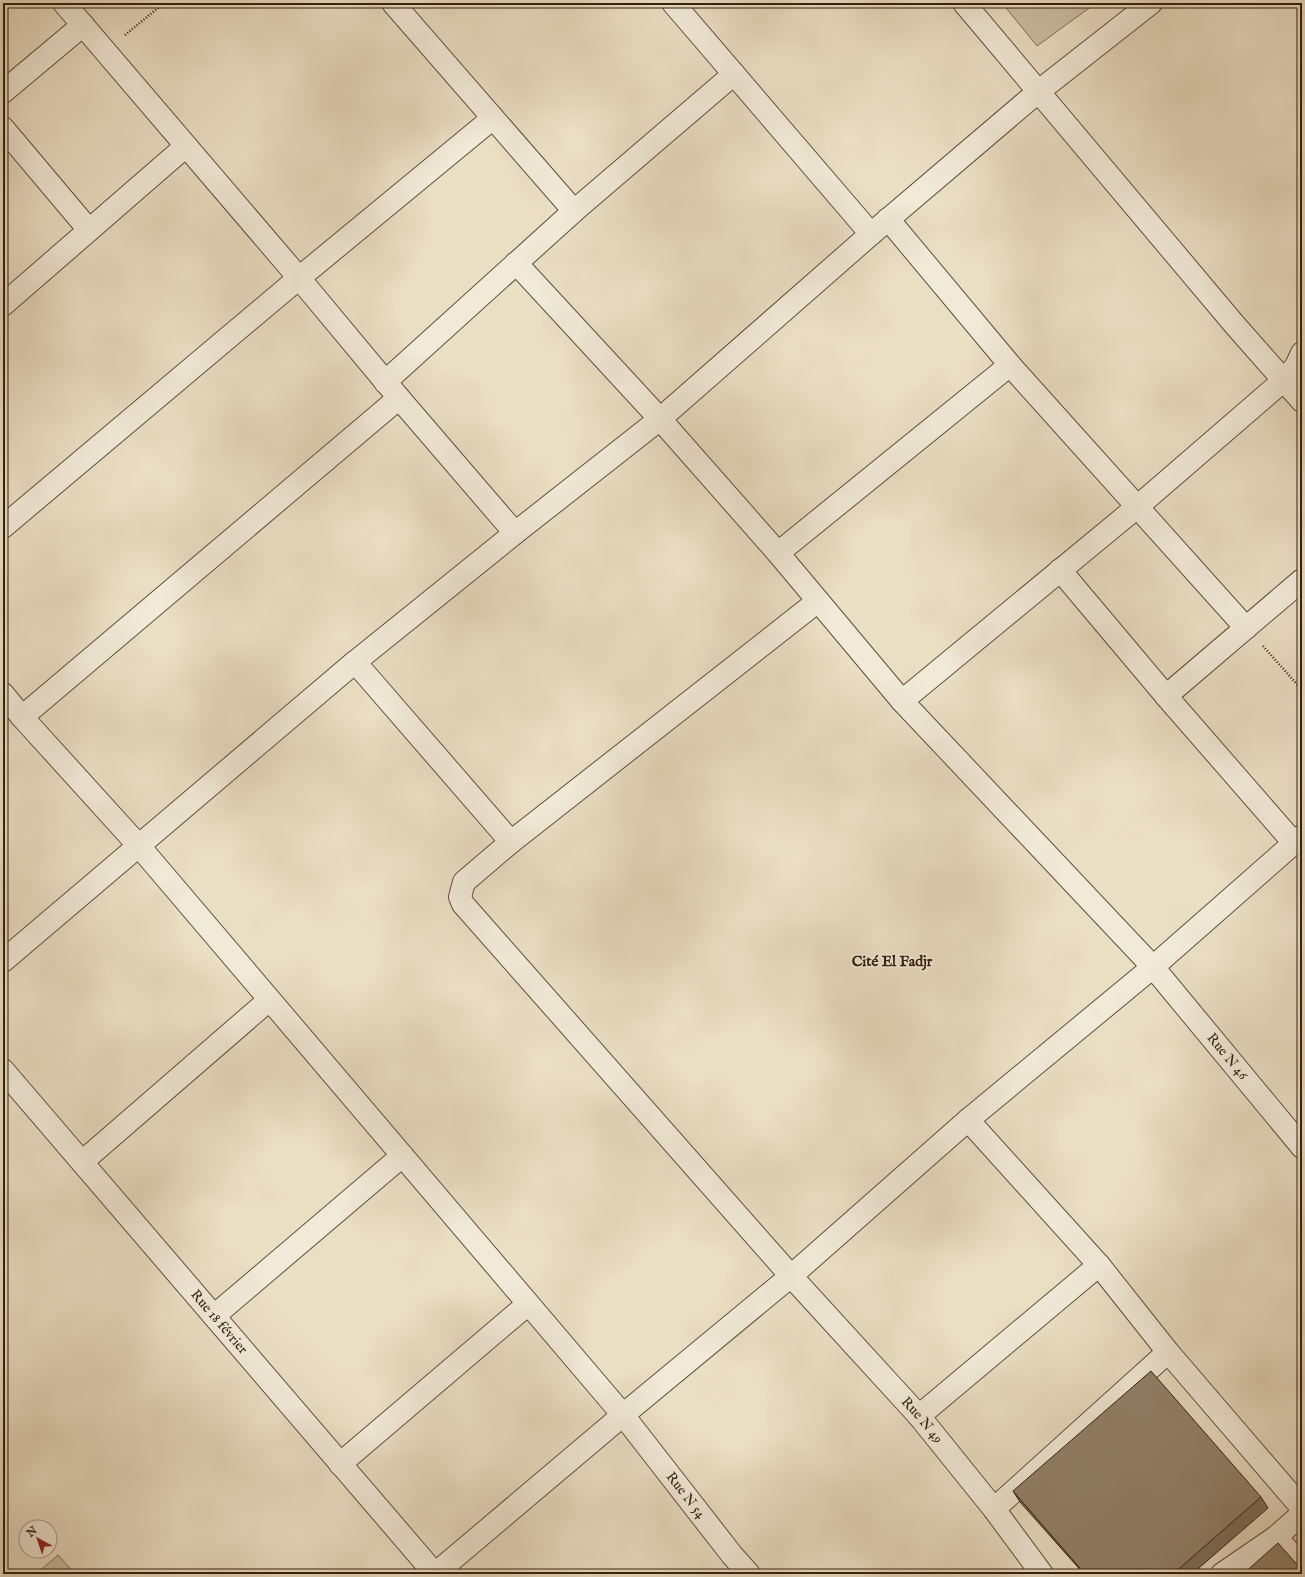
<svg xmlns="http://www.w3.org/2000/svg" width="1305" height="1577" font-family="'IM FELL English',serif">
  <rect width="100%" height="100%" fill="#eadec3"/>
  <filter id="stains"><feTurbulence type="fractalNoise" baseFrequency=".005" numOctaves="4"/><feColorMatrix values="0 0 0 0 .2 0 0 0 0 .09 0 0 0 0 .02 0 0 0 .5 -.17"/></filter>
  <radialGradient id="worn" r=".72"><stop offset=".6" stop-color="#630" stop-opacity="0"/><stop offset="1" stop-color="#630" stop-opacity=".3"/></radialGradient>
  <g fill="#cbbea4" stroke="#7f6e59">
    <polygon points="1002,3 1096,3 1037,46"/>
    <polygon points="58,1555 75,1574 36,1574"/>
  </g>
  <g fill="none" stroke-linecap="round" stroke-linejoin="round">
    <g stroke="#614f3b" stroke-width="24">
      <g id="minor">
        <polyline points="64,3 299,278 399,398 515,533"/>
        <polyline points="393,3 574,211"/>
        <polyline points="673,3 871,234"/>
        <polyline points="964,3 1234,324 1302,401"/>
        <polyline points="3,92 83,25"/>
        <polyline points="3,128 89,230"/>
        <polyline points="888,219 1010,365 1246,628"/>
        <path id="s1" d="M516 263 660 419 778 553 902 701 1153 967 1302 1147"/>
        <polyline points="3,305 186,146"/>
        <polyline points="385,382 574,211 734,74"/>
        <polyline points="3,527 299,278 493,118"/>
        <polyline points="778,553 1010,365"/>
        <polyline points="1060,570 1166,696 1302,580"/>
        <path id="s2" d="M818 601 511 842 464 882 460 897 463 904 791 1276 919 1416 994 1509 1042 1574"/>
        <polyline points="355,662 511,842"/>
        <path id="s3" d="M3 694 22 717 139 846 623 1415 732 1555 749 1574"/>
        <polyline points="1166,696 1294,843"/>
        <polyline points="902,701 1137,507 1284,380 1296,366 1302,353"/>
        <polyline points="22,717 399,398"/>
        <polyline points="3,961 355,662 515,533 660,419 871,234 1039,91 1151,3"/>
        <path id="s4" d="M3 1070 435 1574"/>
        <polyline points="968,1120 1099,1265 1168,1352 1302,1508"/>
        <polyline points="82,1162 269,1000"/>
        <polyline points="214,1316 402,1156"/>
        <polyline points="919,1416 1099,1265"/>
        <polyline points="340,1464 528,1304"/>
        <polyline points="994,1509 1168,1352"/>
        <polyline points="1276,1537 1302,1566"/>
        <polyline points="435,1574 623,1415 791,1276 968,1120 1153,967 1302,836"/>
        <polyline points="1222,1574 1276,1537 1302,1514"/>
      </g>
    </g>
    <g stroke="#331f0e" stroke-width="2.5" stroke-dasharray="1 2" stroke-linecap="butt">
      <polyline points="125,35 164,3"/>
      <polyline points="1263,646 1302,690"/>
    </g>
    <use href="#minor" stroke="#f1ead8" stroke-width="22"/>
  </g>
  <polygon fill="#7e705d" stroke="#331f0e" points="1013,1491 1261,1497 1268,1508 1192,1574 1084,1574 1020,1502"/>
  <g fill="#92826c" stroke="#331f0e">
    <polygon points="1151,1371 1261,1497 1173,1574 1085,1574 1013,1491"/>
    <polygon points="1278,1543 1302,1570 1302,1574 1243,1574"/>
  </g>
  <g text-anchor="middle" dominant-baseline="central" stroke-width="3.5" stroke-linejoin="round" paint-order="stroke">
    <g font-size="14" fill="#331f0e" stroke="#f1ead8">
      <text stroke="none"><textPath href="#s1" startOffset="1066">Rue N 46</textPath></text>
      <text stroke="none"><textPath href="#s4" startOffset="332">Rue 18 février</textPath></text>
      <text stroke="none"><textPath href="#s2" startOffset="1166">Rue N 49</textPath></text>
      <text stroke="none"><textPath href="#s3" startOffset="1053">Rue N 54</textPath></text>
    </g>
    <g font-size="15" font-weight="bold" fill="#331f0e" stroke="#f1ead8">
      <text x="892" y="961">Cité El Fadjr</text>
    </g>
  </g>
  <rect width="1305" height="1577" fill="none" stroke="#eadec3" stroke-width="16"/>
  <rect x="4" y="4" width="1297" height="1569" fill="none" stroke="#331f0e" stroke-width="2"/>
  <rect x="8" y="8" width="1289" height="1561" fill="none" stroke="#331f0e"/>
  <g transform="translate(38 1539) rotate(320)"><circle r="19" fill="#f1ead8" stroke="#a59987"/>
  <path d="M0-3L7 15L0 10L-7 15Z" fill="#8f2418"/>
  <text y="-6" font-size="11" font-weight="bold" text-anchor="middle" fill="#331f0e">N</text>
  </g>
  <rect width="100%" height="100%" filter="url(#stains)"/>
  <rect width="100%" height="100%" fill="url(#worn)"/>
</svg>
